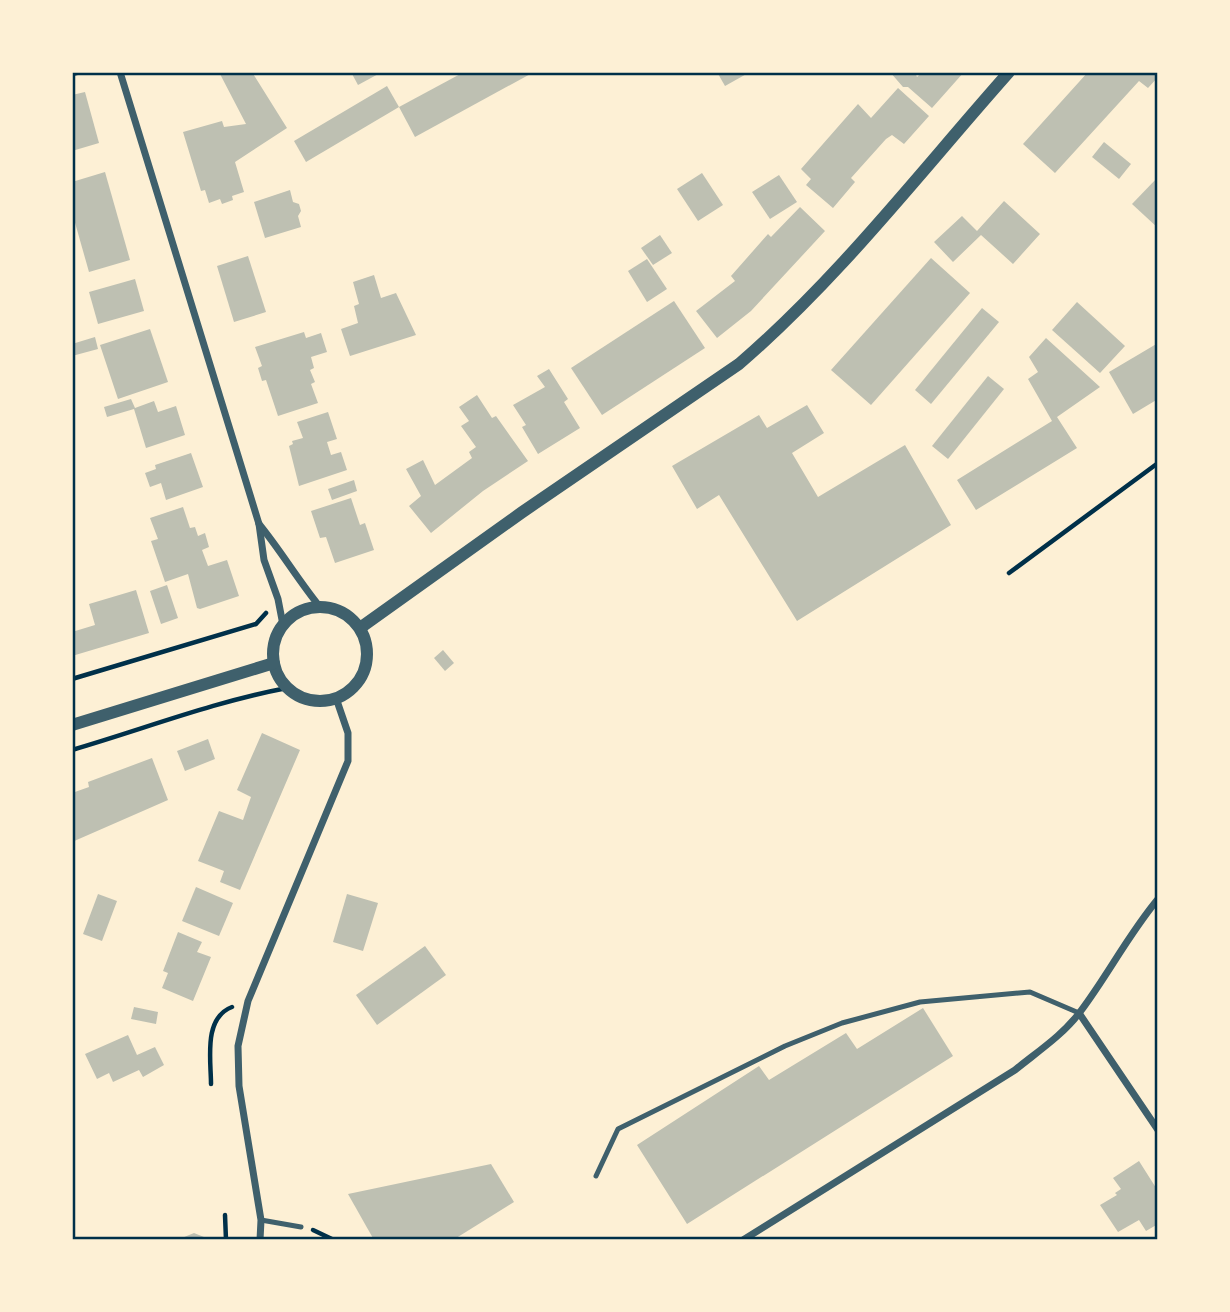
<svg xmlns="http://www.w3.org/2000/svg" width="1230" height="1312" font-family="Figtree,sans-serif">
  <rect width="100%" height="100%" fill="#fdf0d5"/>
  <g fill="#bec0b2">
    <polygon points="224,72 252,72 287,128 235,162 244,192 232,196 233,200 222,204 220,199 209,203 205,190 201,191 183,132 222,121 224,127 246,124 220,74"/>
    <polygon points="351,72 382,72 358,85"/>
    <polygon points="464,72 534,72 415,137 399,107"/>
    <polygon points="717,72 750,72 725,86"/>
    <polygon points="890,72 915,72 917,77 922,72 964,72 932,108 908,87 903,87"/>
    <polygon points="1088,72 1158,72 1158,77 1148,88 1139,81 1055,173 1023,144"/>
    <polygon points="387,86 399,107 306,162 294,141"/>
    <polygon points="898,88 929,116 904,144 892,135 886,139 851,178 855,182 833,208 806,185 811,179 801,169 858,104 871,118"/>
    <polygon points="85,92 99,143 72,151 72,95"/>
    <polygon points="1104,142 1131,164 1119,179 1092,157"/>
    <polygon points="105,172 130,260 89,272 72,212 72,182"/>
    <polygon points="702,173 723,205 698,221 677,189"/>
    <polygon points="779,175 797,202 770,219 752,192"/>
    <polygon points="1158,177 1158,228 1132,204"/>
    <polygon points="290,190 293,202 299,204 301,211 298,216 301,227 265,238 254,202"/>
    <polygon points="1004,201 1040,234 1013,264 981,235 953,262 934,242 962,216 977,231"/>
    <polygon points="800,207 825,231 751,311 717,338 696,311 735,281 731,276 768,234 771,237"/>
    <polygon points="660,235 672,253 653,265 641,248"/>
    <polygon points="248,256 266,312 234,322 217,266"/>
    <polygon points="931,258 970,293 871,405 831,370"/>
    <polygon points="647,259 667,289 647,302 628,271"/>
    <polygon points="374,275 381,298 396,293 416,335 350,356 341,329 358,323 354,306 359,304 353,282"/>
    <polygon points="135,279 144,311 98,324 89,292"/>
    <polygon points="674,301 705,348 602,415 571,368"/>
    <polygon points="1077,302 1125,346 1100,373 1052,330"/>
    <polygon points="982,308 999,322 931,404 915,390"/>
    <polygon points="150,329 168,382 118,399 100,345"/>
    <polygon points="304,332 306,338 321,333 327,352 311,357 314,368 310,370 315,382 311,384 318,403 278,416 266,380 262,381 258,368 262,366 255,347"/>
    <polygon points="95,337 98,349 72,356 72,344"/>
    <polygon points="1046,338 1100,387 1057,417 1077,448 976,510 957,480 1052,421 1028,379 1038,372 1029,357"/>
    <polygon points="1158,343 1158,399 1133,414 1109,372"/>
    <polygon points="549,369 568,399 564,402 580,428 538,454 522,427 526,425 513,405 545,387 537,376"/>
    <polygon points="988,376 1004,389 948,459 932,446"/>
    <polygon points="477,395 492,418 496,416 528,461 483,491 431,533 409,506 421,496 406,469 423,460 435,485 472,458 469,452 476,447 461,426 469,421 459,407"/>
    <polygon points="131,399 135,408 154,401 158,412 176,406 185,435 146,448 134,409 107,417 104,407"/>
    <polygon points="807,405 824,433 792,453 818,497 905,445 951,525 797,621 719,495 697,509 672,466 759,415 767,428"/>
    <polygon points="328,412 337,439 327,442 331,455 341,452 347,470 299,486 289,446 293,444 292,441 303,438 297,422"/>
    <polygon points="191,453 203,487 166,500 161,483 150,487 145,473 156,469 155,465"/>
    <polygon points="354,480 357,491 332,500 328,489"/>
    <polygon points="351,498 360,525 365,523 374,550 335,563 326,537 320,538 311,511"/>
    <polygon points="183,507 190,528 195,527 198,536 205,533 209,547 202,550 208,566 227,560 239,596 200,609 197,608 188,574 165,582 151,541 158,539 150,518"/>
    <polygon points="167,585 178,618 161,624 150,591"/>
    <polygon points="136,590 149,633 72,656 72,632 95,625 89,604"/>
    <polygon points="443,650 454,663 445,671 434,658"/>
    <polygon points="262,733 300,750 240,890 220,882 224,871 198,861 219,811 243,820 251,797 237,790"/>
    <polygon points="208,739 215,759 185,771 177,751"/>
    <polygon points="152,758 168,800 72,842 72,793 89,787 88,782"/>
    <polygon points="196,887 233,903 219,936 182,921"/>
    <polygon points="98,894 117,901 102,941 83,934"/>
    <polygon points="347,894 378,903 363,951 333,942"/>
    <polygon points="178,932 202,942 197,952 211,957 193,1001 162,988 168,973 163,971"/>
    <polygon points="425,946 446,975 377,1025 356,995"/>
    <polygon points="134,1007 158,1012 156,1024 131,1019"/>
    <polygon points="923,1008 953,1056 687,1224 637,1145 759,1066 769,1080 846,1033 857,1049"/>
    <polygon points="128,1035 137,1055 155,1047 164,1065 143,1077 139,1070 113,1082 109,1073 97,1079 85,1054"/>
    <polygon points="1139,1161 1158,1191 1158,1224 1146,1231 1139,1220 1118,1232 1100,1205 1117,1195 1115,1193 1121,1189 1113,1178"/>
    <polygon points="491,1164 514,1202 453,1240 374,1240 348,1194"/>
    <polygon points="194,1233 204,1237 205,1240 177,1240"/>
  </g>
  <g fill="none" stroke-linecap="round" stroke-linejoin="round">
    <g stroke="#003049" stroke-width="4.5">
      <polyline points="1009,573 1158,463"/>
      <polyline points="72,679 256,624 266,613"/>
      <path d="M72 750C144 729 213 702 287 688"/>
      <path d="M211 1084C211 1060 203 1018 232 1007"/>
      <polyline points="225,1215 226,1240"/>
      <polyline points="313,1230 334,1240"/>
    </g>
    <g stroke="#3f606c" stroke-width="5">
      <polyline points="72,74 79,72"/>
      <polyline points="596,1176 618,1129 785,1046 842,1023 920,1002 1030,992 1079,1013"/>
      <polyline points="261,1220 301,1227"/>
    </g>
    <g stroke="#3f606c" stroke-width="7">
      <polyline points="120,72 259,524 264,560 278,599 283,625"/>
      <path d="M259 524C281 551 298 580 320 607"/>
      <polyline points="1079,1013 1158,1130"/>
      <polyline points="260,1240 261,1220 239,1086 238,1046 248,1001 348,761 348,733 336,698"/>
      <path d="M743 1240 1015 1070C1037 1052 1063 1035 1080 1012 1108 975 1128 935 1158 899"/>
    </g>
    <g stroke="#3f606c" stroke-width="12">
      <circle cx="320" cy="654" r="47"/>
      <path d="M360 628 521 513 739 364C840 277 921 171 1009 72"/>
      <polyline points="72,725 274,663"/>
    </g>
  </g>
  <rect width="1230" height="1312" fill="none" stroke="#fdf0d5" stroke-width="147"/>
  <rect x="74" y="74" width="1082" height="1164" fill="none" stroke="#003049" stroke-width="2.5"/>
</svg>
